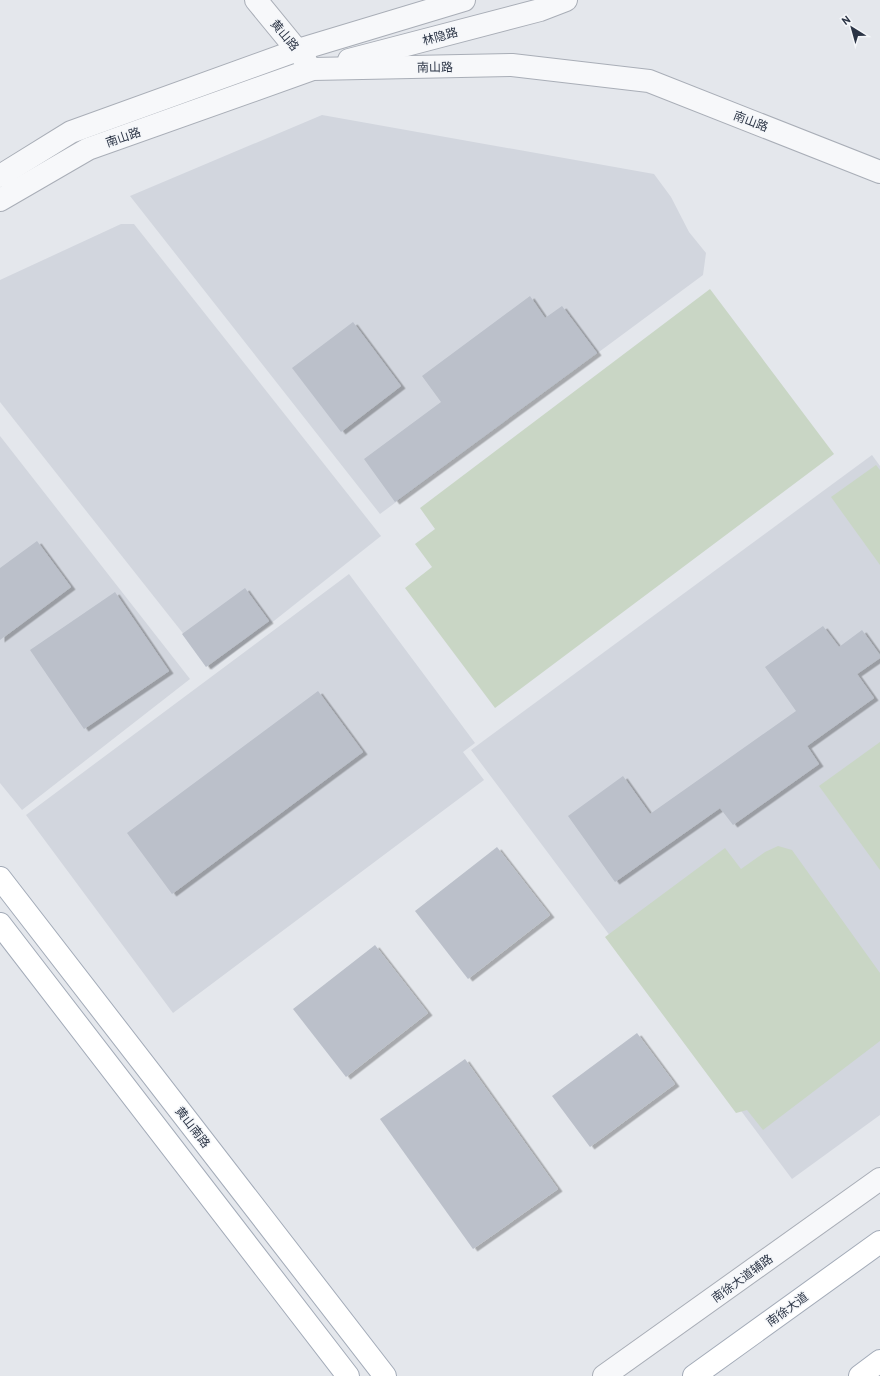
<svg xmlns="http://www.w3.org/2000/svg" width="880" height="1376" font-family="'PT Sans','Noto Sans SC',sans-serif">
  <defs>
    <filter id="shadow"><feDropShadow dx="4.5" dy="2.5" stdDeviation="0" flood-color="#0004"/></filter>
  </defs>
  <rect width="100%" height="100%" fill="#e4e7ec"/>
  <g fill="#d2d6de">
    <polygon points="322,115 654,174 671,197 689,232 706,253 703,275 380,514 130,196"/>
    <polygon points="121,224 134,224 381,536 212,670 0,402 0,280"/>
    <polygon points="0,436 190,679 22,810 0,783"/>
    <polygon points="872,455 880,466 880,1115 792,1179 471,750"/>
    <polygon points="349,574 475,743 463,752 484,780 173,1013 26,815"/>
  </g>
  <g fill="#c9d6c5">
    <polygon points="710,289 834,454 495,708 405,588 432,567 415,544 435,529 420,508"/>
    <polygon points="876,465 880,470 880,565 831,497"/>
    <polygon points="880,742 880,870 819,786"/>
    <polygon points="778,846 792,850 880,973 880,1041 763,1130 747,1110 736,1113 605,937 725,848 741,869 765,852"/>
  </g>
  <g fill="#bbc0ca" filter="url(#shadow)">
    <polygon points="530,296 545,318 562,306 597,353 395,502 364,459 441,402 422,376"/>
    <polygon points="353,322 401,386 341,432 292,368"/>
    <polygon points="37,541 71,587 0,640 0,568"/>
    <polygon points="245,588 269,621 206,667 182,634"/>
    <polygon points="115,592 169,671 84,729 30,650"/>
    <polygon points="823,626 839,647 862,630 880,655 880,658 857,674 874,698 807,746 819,764 733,825 720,808 615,882 568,816 623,776 650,814 796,711 765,667"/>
    <polygon points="318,691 363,752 172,894 127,833"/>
    <polygon points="497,847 550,915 468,979 415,911"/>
    <polygon points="375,945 428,1013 346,1077 293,1009"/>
    <polygon points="637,1033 675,1084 590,1147 552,1096"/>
    <polygon points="465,1059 558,1189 473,1249 380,1119"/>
  </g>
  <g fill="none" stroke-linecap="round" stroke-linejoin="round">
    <g stroke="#a9aeb7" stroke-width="24">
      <g id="minor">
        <polyline points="256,0 306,61"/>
        <polyline points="349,60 540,10 566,0"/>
        <polyline points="0,176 71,132 298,50 464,0"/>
        <polyline points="0,200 88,149 313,69 512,65 649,81 880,172"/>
        <polyline points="604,1376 880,1179"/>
      </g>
    </g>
    <g stroke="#a3abb8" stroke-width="24">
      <g id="major">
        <polyline points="0,878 385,1376"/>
        <polyline points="0,924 348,1376"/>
        <polyline points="694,1376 880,1242"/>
        <polyline points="860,1376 880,1361"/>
      </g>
    </g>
    <use href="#minor" stroke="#f7f8fa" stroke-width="22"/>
    <use href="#major" stroke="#fff" stroke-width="22"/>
  </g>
  <g text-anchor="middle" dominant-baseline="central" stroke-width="3" stroke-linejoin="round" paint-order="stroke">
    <g font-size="12" fill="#2b3445" stroke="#f4f6f9">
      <text transform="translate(285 35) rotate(50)">黄山路</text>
      <text transform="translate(440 36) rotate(-15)">林隐路</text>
      <text transform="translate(435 67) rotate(-1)">南山路</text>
      <text transform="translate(751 121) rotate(21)">南山路</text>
      <text transform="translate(123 137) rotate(-19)">南山路</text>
      <text transform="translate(193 1127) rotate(52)">黄山南路</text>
      <text transform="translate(742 1278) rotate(-36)">南徐大道辅路</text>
      <text transform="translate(787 1309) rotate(-36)">南徐大道</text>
    </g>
  </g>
  <g transform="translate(852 28) rotate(323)" stroke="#f4f6f9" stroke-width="3" paint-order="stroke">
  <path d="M0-3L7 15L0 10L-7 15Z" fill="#2b3445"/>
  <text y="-6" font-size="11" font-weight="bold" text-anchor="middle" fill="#2b3445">N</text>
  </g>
</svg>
